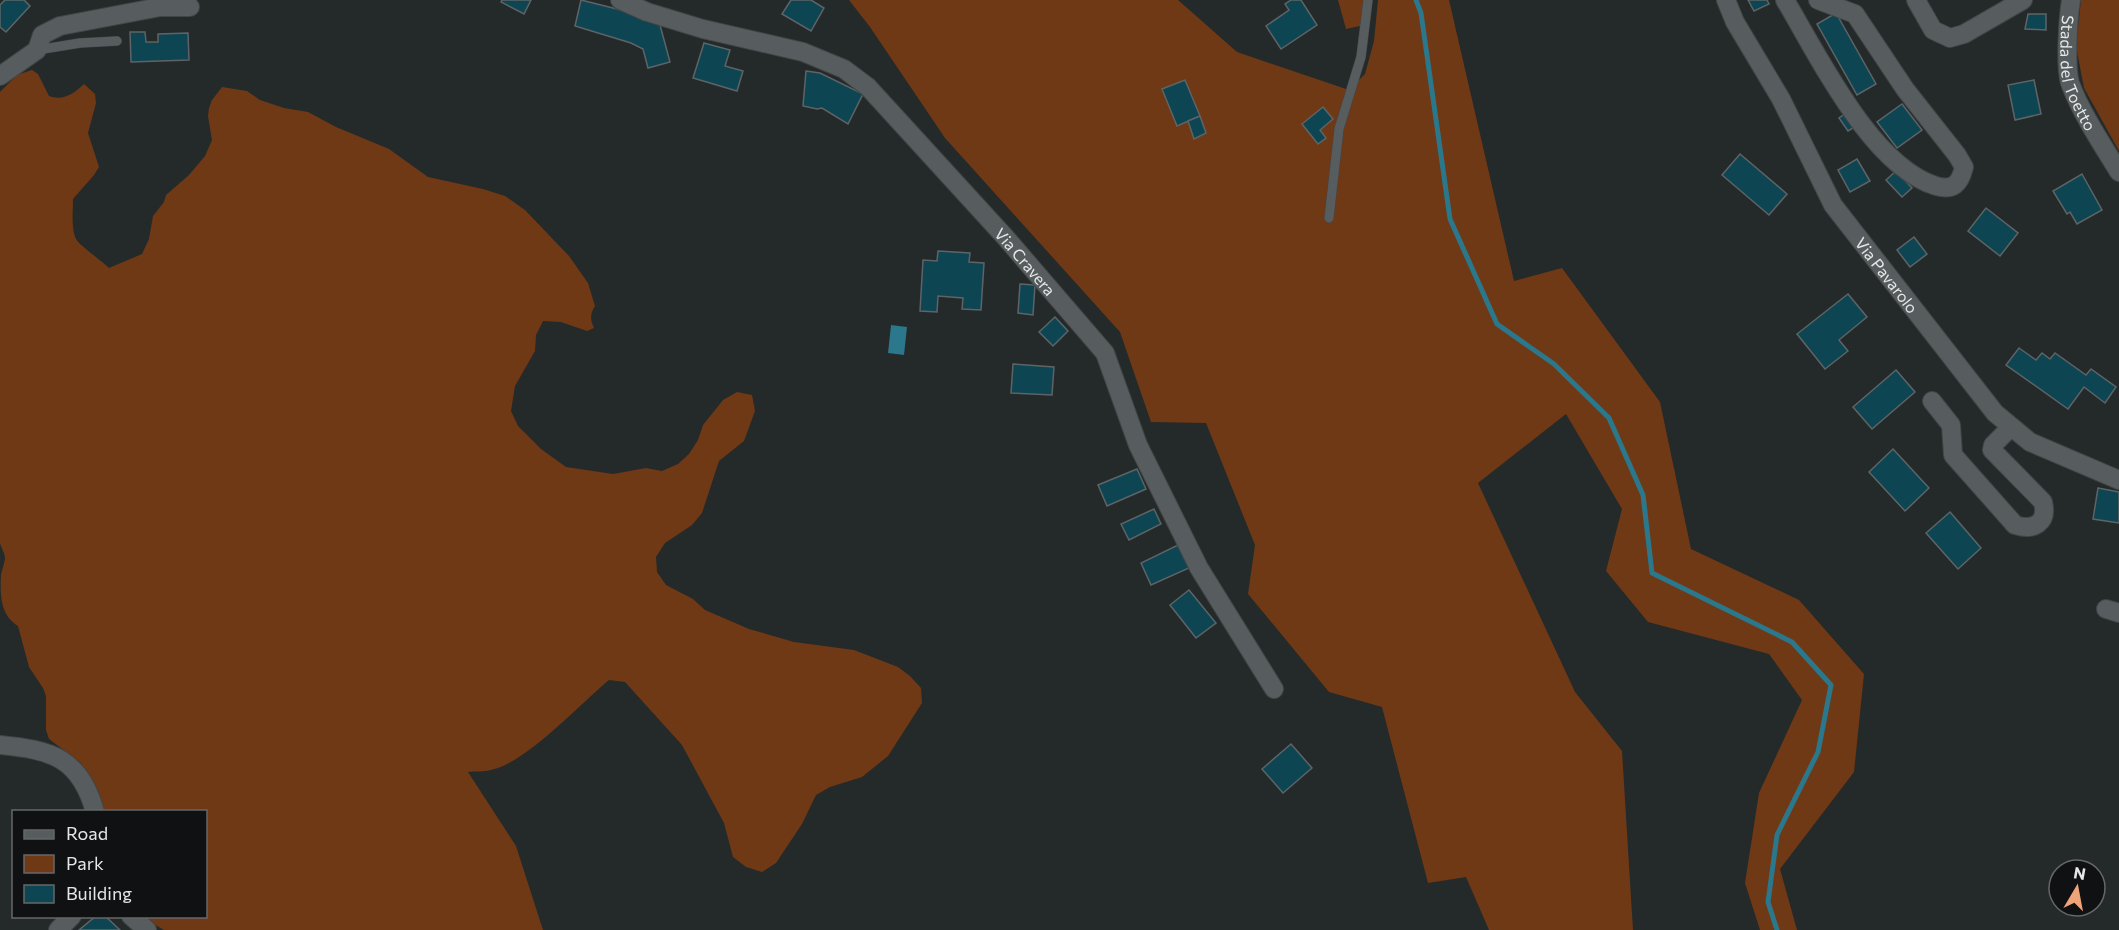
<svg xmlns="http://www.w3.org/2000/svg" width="2119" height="930" font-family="Commissioner,sans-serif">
  <rect width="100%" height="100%" fill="#24292a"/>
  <g fill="#703916">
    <polygon points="849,0 1178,0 1237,52 1349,90 1365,74 1374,41 1378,0 1449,0 1514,281 1562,268 1660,402 1691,549 1799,600 1864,674 1854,772 1780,869 1797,930 1760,930 1745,883 1759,793 1802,700 1769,654 1648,622 1606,571 1622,509 1566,414 1478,483 1575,692 1622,751 1633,930 1489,930 1466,877 1428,883 1382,707 1329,692 1248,594 1255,545 1206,423 1151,422 1120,332 945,138 870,27"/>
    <polygon points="1338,0 1364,0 1360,26 1346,29"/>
    <polygon points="2081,0 2119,0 2119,151 2084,88 2076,46"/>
    <path d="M32 70 38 74 49 96C64 101 73 94 84 84L95 94 96 103 88 133 99 167 94 175 73 199C73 211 71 228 76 239 78 244 102 261 109 268L142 254 149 239 153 216 164 202 166 195 189 175 205 156 212 140 208 116 209 108 212 100 222 87 247 91 260 100 284 108 308 112 336 127 389 149 428 177 483 189 505 196 525 210 569 256 588 283 595 306C590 314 590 319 594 328L587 331 561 322 543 321 536 335 535 351 515 386 511 411 518 426 541 449 566 467 613 474 646 468 662 471 678 464 689 454 698 440 703 425 723 400 737 392 752 395 755 411 744 441 719 461 702 513 692 525 665 543 656 557 657 572 666 585 693 599 705 610 749 629 794 642 854 650 898 667 910 676 921 688 922 703 888 756 862 777 830 787 816 795 802 824 776 863 762 872 746 867 733 857 724 823 682 745 625 682 609 680C580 704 526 763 491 770 484 772 475 771 468 772L516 846 543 930H164L142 917 206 916V812L101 811 93 787 81 763 49 739 46 730V696L43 688 29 667 18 626C0 615 0 594 1 575 2 570 5 562 5 557 4 552 1 547 0 543V92L17 75Z"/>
  </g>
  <polygon fill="#2b778b" points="891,325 907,327 904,355 888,353"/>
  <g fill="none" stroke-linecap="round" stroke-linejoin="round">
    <polyline stroke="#2b778b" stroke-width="5" points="1416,0 1421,13 1450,219 1497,324 1554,364 1609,418 1643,495 1652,573 1792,642 1831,685 1818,752 1777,835 1768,902 1777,930"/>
  </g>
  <g fill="#0d4553" stroke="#5e6466" stroke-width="1.5">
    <polygon points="5,0 24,0 30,6 6,32 0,27 0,5"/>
    <polygon points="502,0 531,0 524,14 501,2"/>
    <polygon points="581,0 637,14 660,25 670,62 648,68 643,49 631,43 575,26"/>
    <polygon points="791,0 811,0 824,8 811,31 782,14"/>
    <polygon points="1291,0 1301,0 1317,25 1281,49 1266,26 1289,10 1285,4"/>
    <polygon points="1748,0 1767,0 1769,4 1754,11"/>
    <polygon points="1836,13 1876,84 1857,95 1817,24"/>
    <polygon points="2028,14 2046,14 2046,30 2025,29"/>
    <polygon points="130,32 145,32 146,42 158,42 158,34 188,33 189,60 131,62"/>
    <polygon points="704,43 730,50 725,66 743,71 737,91 693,78"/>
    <polygon points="806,71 820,73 863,94 848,124 822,108 817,109 803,106"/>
    <polygon points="1185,80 1200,116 1177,126 1162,89"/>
    <polygon points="2034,80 2041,114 2015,120 2008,85"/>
    <polygon points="1902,104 1922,130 1897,148 1877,122"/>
    <polygon points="1323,107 1333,119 1320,130 1326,138 1318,144 1302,124"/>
    <polygon points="1849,111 1858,125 1848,131 1839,118"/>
    <polygon points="1200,116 1206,133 1194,139 1188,121"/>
    <polygon points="1740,154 1787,194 1769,215 1722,175"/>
    <polygon points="1857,159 1870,181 1850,192 1838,170"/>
    <polygon points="1896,171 1912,188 1902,197 1886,180"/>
    <polygon points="2082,174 2102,210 2077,224 2070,212 2067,214 2053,191"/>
    <polygon points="1986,208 2018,233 2000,256 1968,231"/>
    <polygon points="1914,237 1927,254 1910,267 1897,250"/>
    <polygon points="938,251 970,253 969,262 984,263 981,310 962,309 963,298 938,296 937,312 920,311 923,260 937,261"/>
    <polygon points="1020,284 1035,285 1033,315 1018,313"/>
    <polygon points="1848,294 1867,317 1839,340 1848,351 1825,369 1797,334"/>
    <polygon points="1055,317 1068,331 1053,346 1039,332"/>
    <polygon points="2019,348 2036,360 2042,353 2050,359 2055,353 2086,375 2091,369 2116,387 2105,403 2084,387 2068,409 2006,365"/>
    <polygon points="1013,364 1054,367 1052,395 1011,393"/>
    <polygon points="1896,370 1915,392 1872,429 1853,407"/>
    <polygon points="1893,449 1929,488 1905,511 1869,472"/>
    <polygon points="1137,469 1146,489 1107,506 1098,485"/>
    <polygon points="2098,488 2119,492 2119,523 2093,519"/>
    <polygon points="1154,509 1161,524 1129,540 1121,524"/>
    <polygon points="1950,512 1981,548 1958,569 1926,533"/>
    <polygon points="1178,545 1189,568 1151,585 1141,563"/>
    <polygon points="1189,590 1216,623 1196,638 1170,605"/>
    <polygon points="1291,744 1312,768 1283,793 1262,769"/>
    <polygon points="96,916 105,916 120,930 79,930"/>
  </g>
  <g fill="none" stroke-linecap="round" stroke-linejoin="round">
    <g stroke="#414546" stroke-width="10">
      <g id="lane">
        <polyline points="37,50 80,43 117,41"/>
        <polyline points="1329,218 1339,129 1361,57 1368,0"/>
      </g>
    </g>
    <g stroke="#414546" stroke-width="20">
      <g id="street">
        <path id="s1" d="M620 0 647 12 703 29 803 52 844 69 868 87 1006 238 1105 353 1138 445 1199 568 1274 689"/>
        <path d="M1785 0C1818 55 1871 166 1936 186 1953 191 1960 184 1964 167L1957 155 1905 89 1855 14 1818 0"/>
        <polyline points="1916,0 1933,30 1950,38 1964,34 2023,0"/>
        <path id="s2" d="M2071 0C2068 19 2065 65 2070 83 2080 111 2103 146 2119 172"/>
        <polyline points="0,76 37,50 42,35 60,26 160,7 190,7"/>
        <path d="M1932 401 1951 425 1953 455 2015 525C2034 531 2048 523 2043 502L1992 450 1993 445 2010 428"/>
        <polyline points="2106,609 2119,613"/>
        <polyline points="58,930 72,916"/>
      </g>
    </g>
    <g stroke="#414546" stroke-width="20">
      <g id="secondary">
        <path id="s3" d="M1726 0 1735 22 1781 99 1833 205 1995 413 2030 442 2119 480"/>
        <path d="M0 745C51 750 80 757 95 812"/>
        <polyline points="131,916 147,930"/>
      </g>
    </g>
    <use href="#lane" stroke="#575d5e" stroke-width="9"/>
    <use href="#street" stroke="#575d5e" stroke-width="18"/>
    <use href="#secondary" stroke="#575d5e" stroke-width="18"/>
  </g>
  <g text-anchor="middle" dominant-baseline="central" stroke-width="4.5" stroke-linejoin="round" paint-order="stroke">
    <g font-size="16" fill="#e5e8e9" stroke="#0f1112">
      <text stroke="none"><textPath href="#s2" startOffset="75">Stada del Toetto</textPath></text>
      <text stroke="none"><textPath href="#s1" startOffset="500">Via Cravera</textPath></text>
      <text stroke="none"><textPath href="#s3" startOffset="320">Via Pavarolo</textPath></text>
    </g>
  </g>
  <rect x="12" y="810" width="195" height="108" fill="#0f1112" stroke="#656768" stroke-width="1.5"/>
  <rect x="24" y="830" width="30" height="9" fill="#575d5e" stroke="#656768" stroke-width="1.5"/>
  <text x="66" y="840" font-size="18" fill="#e5e8e9">Road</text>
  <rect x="24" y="855" width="30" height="18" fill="#703916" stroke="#656768" stroke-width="1.5"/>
  <text x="66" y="870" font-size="18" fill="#e5e8e9">Park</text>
  <rect x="24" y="885" width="30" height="18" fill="#0d4553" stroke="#656768" stroke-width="1.5"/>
  <text x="66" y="900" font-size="18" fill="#e5e8e9">Building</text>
  <g transform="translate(2077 888) rotate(10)"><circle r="28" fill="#0f1112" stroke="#656768" stroke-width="1.5"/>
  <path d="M0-4.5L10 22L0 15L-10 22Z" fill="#efa378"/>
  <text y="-9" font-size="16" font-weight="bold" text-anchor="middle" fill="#e5e8e9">N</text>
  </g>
</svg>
